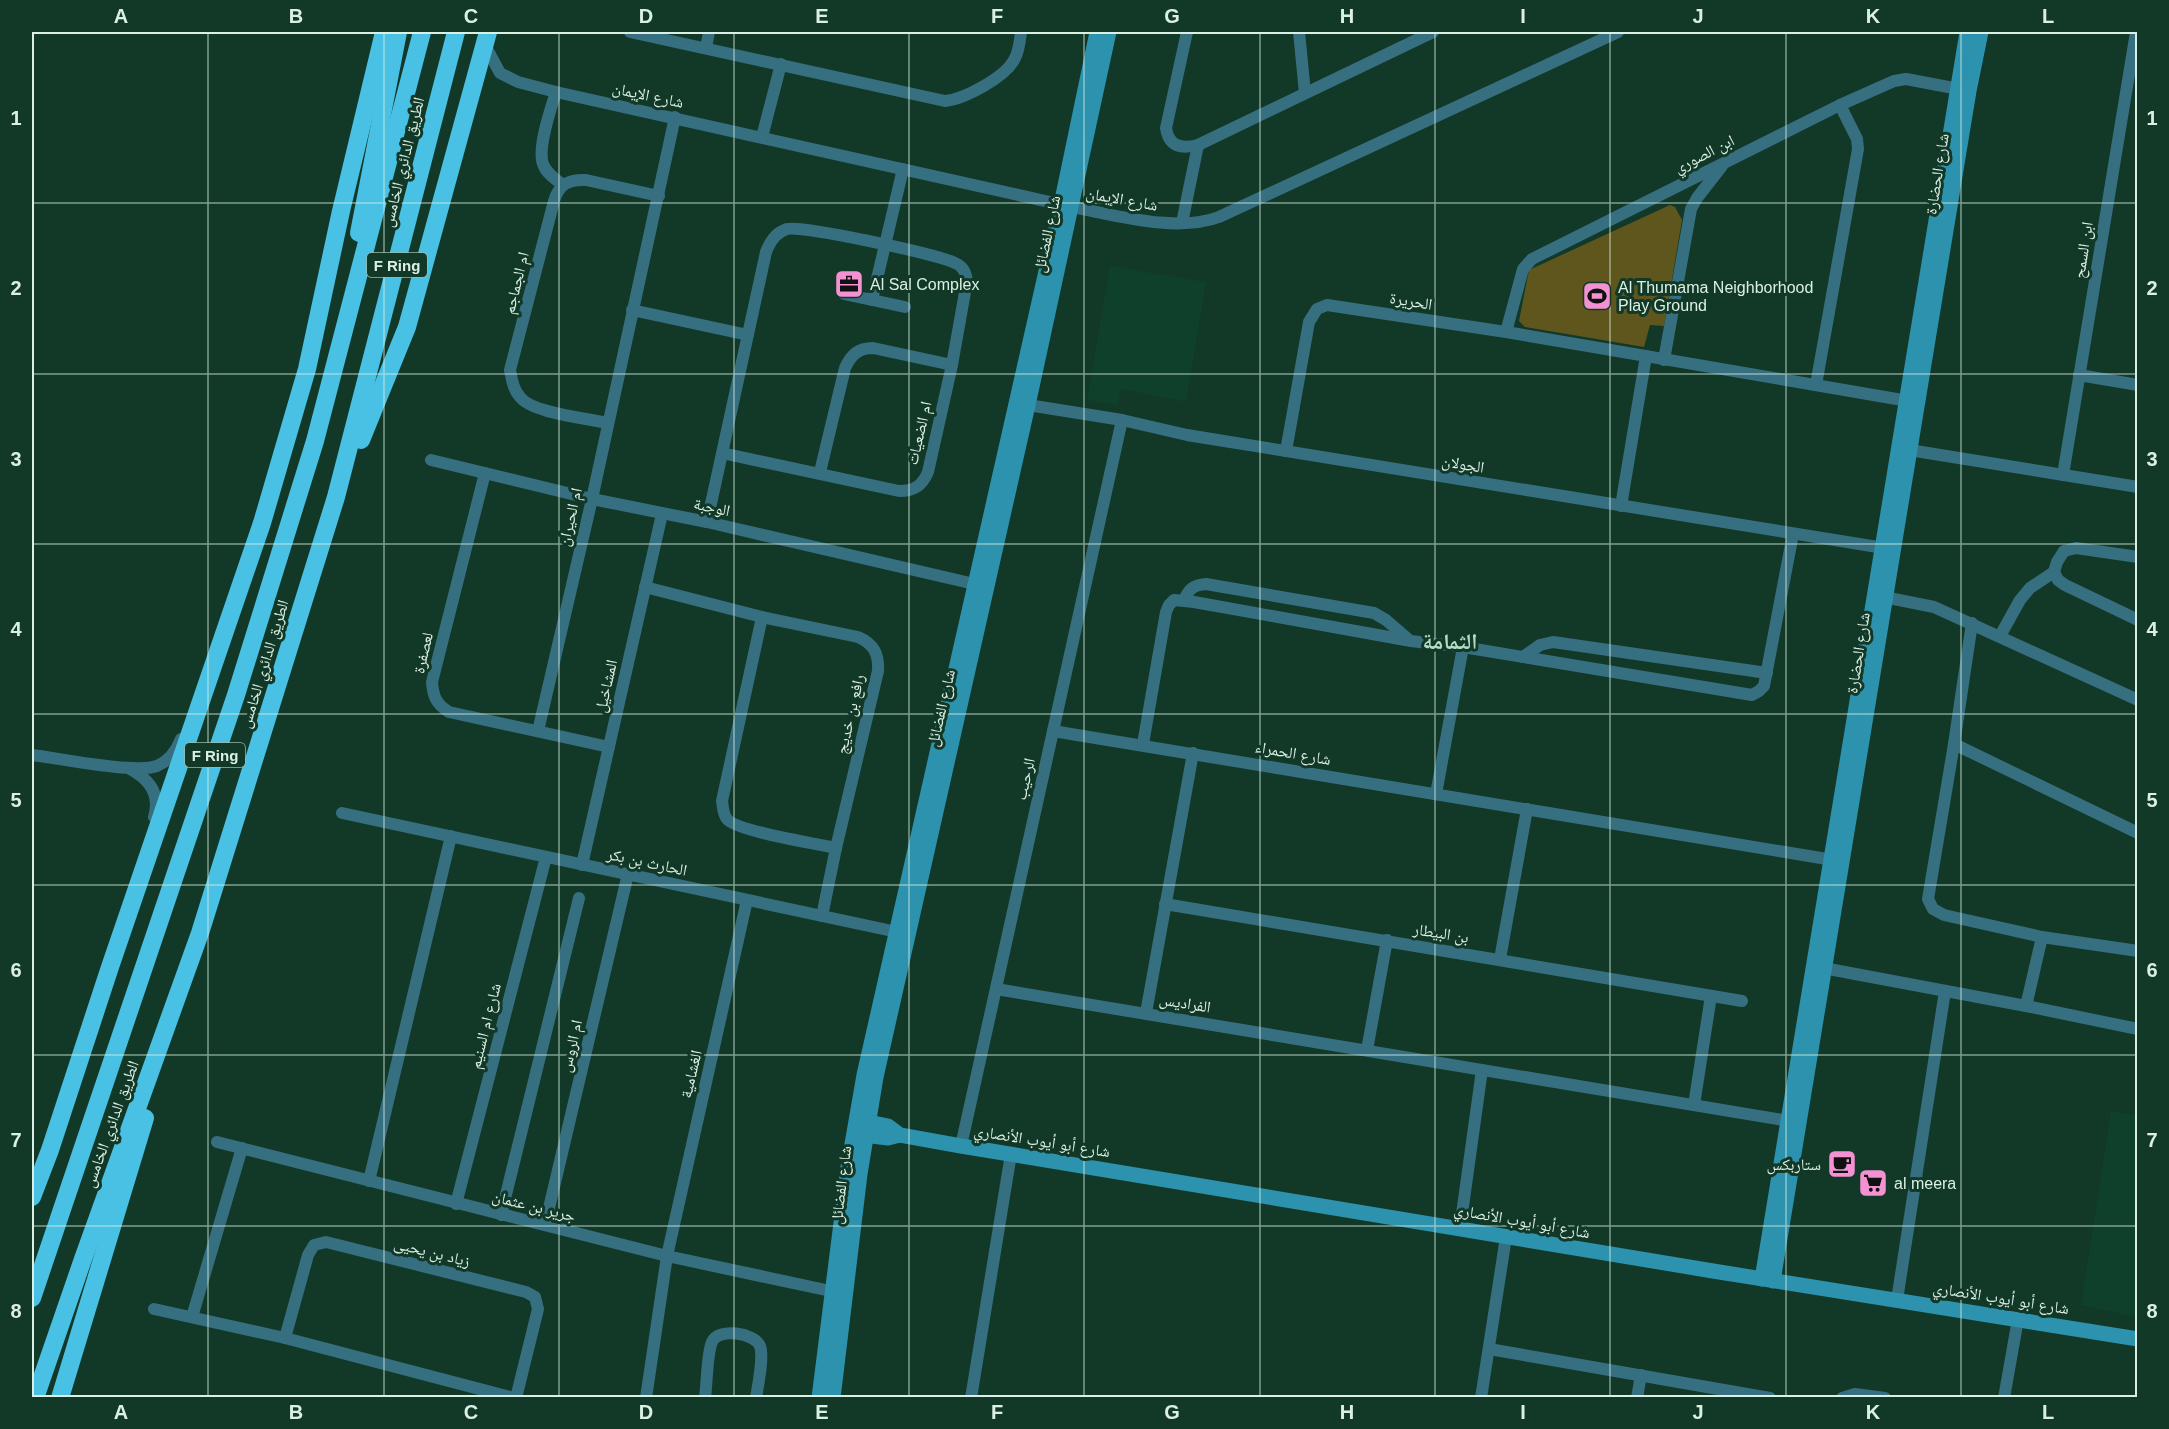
<svg xmlns="http://www.w3.org/2000/svg" width="2169" height="1429" font-family="Arial,'Noto Naskh Arabic',sans-serif">
  <rect width="100%" height="100%" fill="#123827"/>
  <g fill="#0f402b">
    <polygon points="1110,266 1206,282 1186,402 1121,389 1118,405 1087,400"/>
    <polygon points="2111,1111 2137,1116 2137,1317 2081,1305"/>
  </g>
  <polygon fill="#5f561e" points="1670,205 1675,207 1682,220 1664,326 1650,325 1644,347 1525,327 1519,321 1529,270"/>
  <g fill="none" stroke-linecap="round" stroke-linejoin="round">
    <g stroke="#366f80" stroke-width="12">
      <path d="M630 32 945 101C965 99 1005 77 1014 60 1019 52 1020 40 1021 32"/>
      <path d="M1187 32 1166 128C1169 147 1181 149 1198 145L1433 32"/>
      <polyline points="1299,32 1305,93"/>
      <path d="M485 45 500 73 518 82 556 92 1072 207C1116 215 1176 233 1219 217L1618 32"/>
      <polyline points="706,48 709,32"/>
      <path d="M556 92C551 108 537 148 543 164 546 173 555 179 563 185"/>
      <polyline points="762,137 781,64"/>
      <polyline points="903,169 872,300 905,307"/>
      <polyline points="1182,223 1198,145"/>
      <polyline points="844,294 872,300"/>
      <polyline points="632,310 748,335"/>
      <polyline points="1506,332 1523,269 1532,259 1840,105 1894,81 1906,79 1964,90"/>
      <polyline points="1664,360 1691,209 1697,198 1722,166"/>
      <polyline points="2079,375 2138,385"/>
      <polyline points="1816,385 1858,149 1857,139 1840,105"/>
      <polyline points="1028,405 1122,420 1187,435 1890,549"/>
      <path d="M607 423C586 418 532 413 520 397 513 389 512 380 510 370L554 201C559 184 569 179 586 180L659 196"/>
      <polyline points="1903,449 2138,487"/>
      <polyline points="1286,451 1309,322 1317,309 1327,305 1506,332 1914,402"/>
      <polyline points="431,460 592,499 707,522 983,586"/>
      <path d="M820 472 845 368C851 355 858 348 873 348L952 365"/>
      <path d="M485 473 432 682C433 696 436 704 449 712L609 747"/>
      <polyline points="2063,475 2136,32"/>
      <polyline points="1621,506 1646,356"/>
      <path d="M707 522C726 432 746 342 766 252 770 242 775 233 787 229 802 225 936 254 955 263 963 266 966 272 967 281L952 365 928 472C922 486 914 491 899 491L722 453"/>
      <polyline points="2138,557 2076,548 2064,551 2057,562 2054,572 2058,580 2065,585 2138,620"/>
      <path d="M645 587 762 617 858 637C874 644 879 654 878 671L836 848 822 916"/>
      <polyline points="1879,596 1934,607 2138,700"/>
      <path d="M1184 600C1189 589 1193 585 1206 584L1374 613 1386 620 1408 639"/>
      <path d="M762 617 722 801C723 807 723 815 727 819 736 831 817 844 836 848"/>
      <polyline points="1972,623 1954,744 1928,899 1933,909 1944,915 2042,937 2138,951"/>
      <polyline points="2000,636 2020,600 2030,588 2054,572"/>
      <polyline points="1523,657 1540,645 1553,642 1767,673"/>
      <polyline points="538,731 592,499 675,117"/>
      <polyline points="1053,731 1839,861"/>
      <polyline points="1143,744 1166,612 1169,605 1174,600 1194,602 1411,641 1463,647 1752,695 1759,691 1764,686 1793,534"/>
      <polyline points="1954,744 2138,833"/>
      <path d="M32 755C58 758 134 774 157 766 169 761 176 752 181 739"/>
      <path d="M130 769C149 779 161 794 154 817"/>
      <polyline points="1436,794 1463,647"/>
      <polyline points="342,813 897,932 901,938"/>
      <polyline points="582,865 662,514"/>
      <polyline points="1165,904 1742,1001"/>
      <polyline points="1500,959 1527,809"/>
      <polyline points="1818,967 2026,1006 2138,1029"/>
      <polyline points="996,989 1795,1122"/>
      <polyline points="2026,1006 2042,937"/>
      <polyline points="1146,1013 1193,753"/>
      <polyline points="1367,1050 1387,940"/>
      <polyline points="1694,1105 1711,996"/>
      <polyline points="217,1142 667,1256 840,1293"/>
      <polyline points="961,1146 1122,420"/>
      <polyline points="369,1181 451,836"/>
      <polyline points="456,1204 546,857"/>
      <polyline points="501,1215 579,898"/>
      <polyline points="545,1225 628,874"/>
      <polyline points="1460,1228 1482,1070"/>
      <polyline points="1897,1300 1945,991"/>
      <polyline points="154,1309 285,1338 514,1398"/>
      <polyline points="192,1317 242,1148"/>
      <polyline points="285,1338 308,1255 314,1245 326,1242 526,1292 535,1297 538,1309 516,1398"/>
      <polyline points="1489,1349 1770,1398"/>
      <polyline points="646,1398 667,1256 747,900"/>
      <path d="M705 1398C707 1383 707 1353 712 1342 718 1327 755 1333 760 1346 764 1357 758 1385 756 1398"/>
      <polyline points="971,1398 1011,1154"/>
      <polyline points="1481,1398 1506,1237"/>
      <polyline points="1637,1398 1641,1375"/>
      <polyline points="1842,1398 1855,1394 1885,1398"/>
      <polyline points="2004,1398 2018,1319"/>
    </g>
    <g stroke="#2c92ae" stroke-width="15">
      <polyline points="859,1120 888,1126 900,1135 961,1146 1713,1271 2138,1339"/>
      <polyline points="856,1134 888,1138 900,1135"/>
      <polyline points="1762,1279 1967,32"/>
      <polyline points="1773,1281 1969,91 1981,32"/>
      <polyline points="819,1398 848,1167 864,1075 1061,205 1097,32"/>
      <polyline points="833,1398 860,1174 876,1077 1028,405 1109,32"/>
    </g>
    <g stroke="#48c1e4" stroke-width="18">
      <polyline points="359,233 398,32"/>
      <polyline points="361,440 407,327 488,32"/>
      <polyline points="32,1197 50,1150 110,967 262,523 307,369 341,211 384,32"/>
      <polyline points="32,1298 236,695 315,441 422,32"/>
      <polyline points="35,1398 83,1259 200,933 336,497 456,32"/>
      <polyline points="60,1398 145,1118"/>
    </g>
  </g>
  <path fill="none" stroke="#dbf0e4" stroke-width="1.5" stroke-opacity="0.55" d="M208 32V1398M384 32V1398M559 32V1398M734 32V1398M909 32V1398M1084 32V1398M1260 32V1398M1435 32V1398M1610 32V1398M1786 32V1398M1961 32V1398M32 203H2138M32 374H2138M32 544H2138M32 714H2138M32 885H2138M32 1055H2138M32 1226H2138"/>
  <defs>
    <g id="office-square" transform="scale(1.5)"><rect x="-9" y="-9" width="18" height="18" rx="4" fill="#f491d3" stroke="#123827"/><path d="M-6-3h4V-5.5h4V-3h4V5H-6ZM-1-4.5V-3h2v-1.5ZM-6 0V1H6V0Z" fill="#111"/></g>
    <g id="stadium-square" transform="scale(1.5)"><rect x="-9" y="-9" width="18" height="18" rx="4" fill="#f491d3" stroke="#123827"/><path d="M0-5a6.5 5 0 1 0 0 10a6.5 5 0 1 0 0-10ZM-3.5-1.8h7v3.6h-7Z" fill="#111"/></g>
    <g id="cafe-square" transform="scale(1.5)"><rect x="-9" y="-9" width="18" height="18" rx="4" fill="#f491d3" stroke="#123827"/><path d="M-5.5-4.5H6V0H3Q3 3.5 0 3.5H-2.5Q-5.5 3.5-5.5 0ZM3-3.2v2h1.7v-2ZM-6 4.5H4V6H-6Z" fill="#111"/></g>
    <g id="supermarket-square" transform="scale(1.5)"><rect x="-9" y="-9" width="18" height="18" rx="4" fill="#f491d3" stroke="#123827"/><path d="M-6-5.5h2.5l.6 2H6L4.5 2H-2.5L-4.4-4H-6ZM-1.5 3.2a1.3 1.3 0 1 0 .1 0ZM3 3.2a1.3 1.3 0 1 0 .1 0Z" fill="#111"/></g>
  </defs>
  <g fill-rule="evenodd">
    <use href="#office-square" x="849" y="284"/>
    <use href="#stadium-square" x="1597" y="296"/>
    <use href="#cafe-square" x="1842" y="1164"/>
    <use href="#supermarket-square" x="1873" y="1183"/>
  </g>
  <g text-anchor="middle" dominant-baseline="central" stroke-width="6" stroke-linejoin="round" paint-order="stroke">
    <g fill="#123827" stroke="#9fb9ab" stroke-width="1.5">
      <rect x="367" y="253" width="60" height="24" rx="4.5"/>
      <rect x="185" y="743" width="60" height="24" rx="4.5"/>
    </g>
    <g font-size="15" font-weight="bold" fill="#dbf0e4">
      <text x="397" y="265">F Ring</text>
      <text x="215" y="755">F Ring</text>
    </g>
    <g font-size="16" fill="#dbf0e4" stroke="#123827">
      <text transform="translate(648 95) rotate(12)">شارع الإيمان</text>
      <text transform="translate(1704 154) rotate(-27)">ابن الصوري</text>
      <text transform="translate(403 162) rotate(-76)">الطريق الدائري الخامس</text>
      <text transform="translate(1937 174) rotate(-81)">شارع الحضارة</text>
      <text transform="translate(1122 199) rotate(10)">شارع الإيمان</text>
      <text transform="translate(1047 234) rotate(-78)">شارع الفضائل</text>
      <text transform="translate(2083 250) rotate(-81)">ابن السمح</text>
      <text transform="translate(516 283) rotate(-76)">ام الجماجم</text>
      <text transform="translate(1411 301) rotate(9)">الحريرة</text>
      <text transform="translate(919 433) rotate(-77)">ام الضعيات</text>
      <text transform="translate(1463 464) rotate(9)">الجولان</text>
      <text transform="translate(712 507) rotate(12)">الوجبة</text>
      <text transform="translate(570 517) rotate(-77)">ام الحيران</text>
      <text transform="translate(423 653) rotate(-77)">لعصفرة</text>
      <text transform="translate(1858 653) rotate(-81)">شارع الحضارة</text>
      <text transform="translate(264 664) rotate(-73)">الطريق الدائري الخامس</text>
      <text transform="translate(606 686) rotate(-77)">المشاخيل</text>
      <text transform="translate(941 708) rotate(-77)">شارع الفضائل</text>
      <text transform="translate(850 714) rotate(-77)">رافع بن خديج</text>
      <text transform="translate(1293 753) rotate(10)">شارع الحمراء</text>
      <text transform="translate(1025 779) rotate(-77)">الرحيب</text>
      <text transform="translate(647 862) rotate(12)">الحارث بن بكر</text>
      <text transform="translate(1441 933) rotate(9)">بن البيطار</text>
      <text transform="translate(1185 1003) rotate(9)">الفراديس</text>
      <text transform="translate(485 1026) rotate(-76)">شارع ام السنيم</text>
      <text transform="translate(571 1046) rotate(-77)">ام الروس</text>
      <text transform="translate(691 1074) rotate(-77)">الغشامية</text>
      <text transform="translate(111 1124) rotate(-70)">الطريق الدائري الخامس</text>
      <text transform="translate(1042 1141) rotate(9)">شارع أبو أيوب الأنصاري</text>
      <text transform="translate(841 1185) rotate(-83)">شارع الفضائل</text>
      <text transform="translate(534 1206) rotate(14)">جرير بن عثمان</text>
      <text transform="translate(1522 1221) rotate(10)">شارع أبو أيوب الأنصاري</text>
      <text transform="translate(432 1252) rotate(14)">زياد بن يحيى</text>
      <text transform="translate(2001 1298) rotate(9)">شارع أبو أيوب الأنصاري</text>
    </g>
    <g font-size="16" fill="#dbf0e4" stroke="#123827" text-anchor="start">
      <text x="870" y="284">Al Sal Complex</text>
      <text x="1618" y="287">Al Thumama Neighborhood<tspan x="1618" dy="18">Play Ground</tspan></text>
      <text x="1821" y="1164" text-anchor="end">ستاربكس</text>
      <text x="1894" y="1183">al meera</text>
    </g>
    <g font-size="22" font-weight="bold" fill="#b2dcc4" stroke="#123827">
      <text x="1450" y="641">الثمامة</text>
    </g>
  </g>
  <rect width="2169" height="1429" fill="none" stroke="#123827" stroke-width="66"/>
  <rect x="33" y="33" width="2103" height="1363" fill="none" stroke="#dbf0e4" stroke-width="2"/>
  <g font-size="20" text-anchor="middle" font-weight="bold" fill="#dbf0e4">
    <text x="121" y="23">A</text>
    <text x="296" y="23">B</text>
    <text x="471" y="23">C</text>
    <text x="646" y="23">D</text>
    <text x="822" y="23">E</text>
    <text x="997" y="23">F</text>
    <text x="1172" y="23">G</text>
    <text x="1347" y="23">H</text>
    <text x="1523" y="23">I</text>
    <text x="1698" y="23">J</text>
    <text x="1873" y="23">K</text>
    <text x="2048" y="23">L</text>
    <text x="16" y="125">1</text>
    <text x="2152" y="125">1</text>
    <text x="16" y="295">2</text>
    <text x="2152" y="295">2</text>
    <text x="16" y="466">3</text>
    <text x="2152" y="466">3</text>
    <text x="16" y="636">4</text>
    <text x="2152" y="636">4</text>
    <text x="16" y="807">5</text>
    <text x="2152" y="807">5</text>
    <text x="16" y="977">6</text>
    <text x="2152" y="977">6</text>
    <text x="16" y="1147">7</text>
    <text x="2152" y="1147">7</text>
    <text x="16" y="1318">8</text>
    <text x="2152" y="1318">8</text>
    <text x="121" y="1419">A</text>
    <text x="296" y="1419">B</text>
    <text x="471" y="1419">C</text>
    <text x="646" y="1419">D</text>
    <text x="822" y="1419">E</text>
    <text x="997" y="1419">F</text>
    <text x="1172" y="1419">G</text>
    <text x="1347" y="1419">H</text>
    <text x="1523" y="1419">I</text>
    <text x="1698" y="1419">J</text>
    <text x="1873" y="1419">K</text>
    <text x="2048" y="1419">L</text>
  </g>
</svg>
